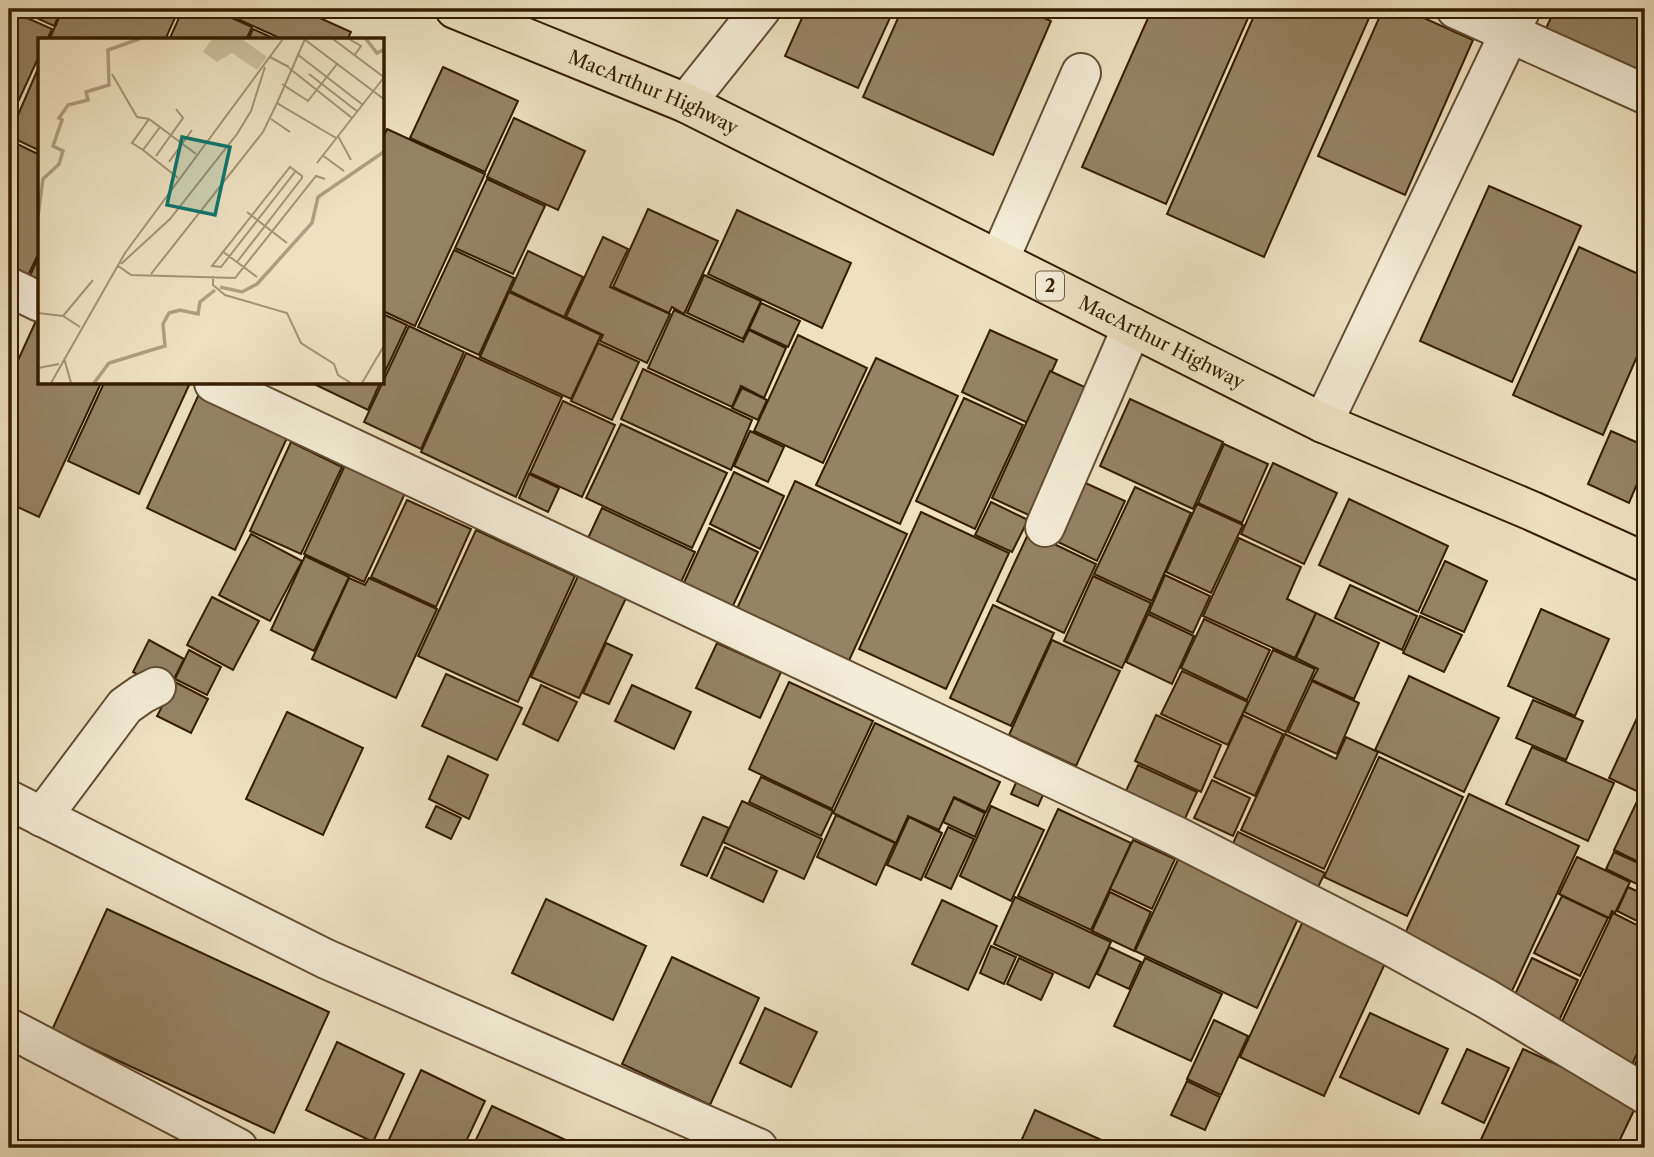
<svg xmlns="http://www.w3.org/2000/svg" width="1654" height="1157" font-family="'Libre Caslon Text',serif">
  <rect width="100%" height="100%" fill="#ede1c0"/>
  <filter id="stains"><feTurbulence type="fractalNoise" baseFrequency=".00286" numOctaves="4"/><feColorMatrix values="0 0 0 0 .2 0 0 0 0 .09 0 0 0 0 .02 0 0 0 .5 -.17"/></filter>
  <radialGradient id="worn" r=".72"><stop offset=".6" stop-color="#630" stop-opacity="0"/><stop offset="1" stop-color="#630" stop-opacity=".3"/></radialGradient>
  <g fill="#958364" stroke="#351d01" stroke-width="2">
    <polygon points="17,9 62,9 54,26"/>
    <polygon points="63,9 179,9 165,40 49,40"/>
    <polygon points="183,9 212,9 252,27 246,40 169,40"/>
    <polygon points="216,9 300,9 351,32 347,40 284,40"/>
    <polygon points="806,9 894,9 858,88 785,56"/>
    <polygon points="902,9 1023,9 1051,21 993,155 863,97"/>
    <polygon points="1152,9 1252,9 1166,204 1082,167"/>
    <polygon points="1257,9 1373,9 1264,257 1167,214"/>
    <polygon points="1383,9 1404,9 1473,40 1405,195 1318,156"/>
    <polygon points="1555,9 1645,9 1645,83 1542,37"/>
    <polygon points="9,10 52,29 47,40 40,40 40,54 18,102 9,98"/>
    <polygon points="253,29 277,40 248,40"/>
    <polygon points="40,64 40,151 9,136"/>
    <polygon points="443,67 518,101 485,172 410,138"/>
    <polygon points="514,118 585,151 558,210 487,177"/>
    <polygon points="387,129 485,174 415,326 383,311 383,138"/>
    <polygon points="9,140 40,155 40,250 25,282 9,274"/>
    <polygon points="487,179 545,206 513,274 455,248"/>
    <polygon points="1489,186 1581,226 1512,382 1420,341"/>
    <polygon points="648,209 718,241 684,314 672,307 669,313 613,287"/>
    <polygon points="737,210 851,263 822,328 708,274"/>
    <polygon points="603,237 628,249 610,287 670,314 647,363 600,341 603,335 566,317"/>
    <polygon points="1579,247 1645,277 1645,338 1603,435 1513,395"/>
    <polygon points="454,250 514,278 479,355 418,327"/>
    <polygon points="528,251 583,277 564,317 510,291"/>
    <polygon points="40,253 40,281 30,276"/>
    <polygon points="704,275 761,301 743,339 687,313"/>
    <polygon points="509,292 601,335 571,399 480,357"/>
    <polygon points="761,303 800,321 788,347 749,329"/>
    <polygon points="674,310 743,342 749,330 786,348 764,398 741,386 732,407 648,368"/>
    <polygon points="40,312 40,383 101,383 39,517 9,503 9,380"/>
    <polygon points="383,314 407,325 383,376"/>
    <polygon points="409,326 464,352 421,449 364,422"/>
    <polygon points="990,330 1057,360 1028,423 962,392"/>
    <polygon points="798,335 867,368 823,463 754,431"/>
    <polygon points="598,343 639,362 612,420 571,401"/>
    <polygon points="466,353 562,397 516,497 421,452"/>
    <polygon points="876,358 958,396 900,524 816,485"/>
    <polygon points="643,369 752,420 731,470 621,419"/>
    <polygon points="1050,371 1091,390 1033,517 992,498"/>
    <polygon points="104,383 190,383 139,494 68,461"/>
    <polygon points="312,383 380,383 368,410"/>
    <polygon points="742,388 767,400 758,420 732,408"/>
    <polygon points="198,396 287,438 235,550 147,508"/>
    <polygon points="964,398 1023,425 975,529 916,501"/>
    <polygon points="1130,399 1223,442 1193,509 1100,466"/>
    <polygon points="563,401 615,425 582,497 530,473"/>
    <polygon points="621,424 727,473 692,548 586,498"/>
    <polygon points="750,431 784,447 768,482 734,466"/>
    <polygon points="1611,431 1645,446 1645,465 1629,503 1588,484"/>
    <polygon points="291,442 342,467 301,554 250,531"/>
    <polygon points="1224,444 1268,464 1242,523 1198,503"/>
    <polygon points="346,463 406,491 364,582 304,554"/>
    <polygon points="1273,463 1337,493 1304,564 1241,534"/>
    <polygon points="734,472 784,496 760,549 710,524"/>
    <polygon points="529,474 559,488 548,512 519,498"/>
    <polygon points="795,481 907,534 847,665 735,613"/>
    <polygon points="1081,481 1125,501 1097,561 1054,540"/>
    <polygon points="1135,487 1191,513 1152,601 1094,574"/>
    <polygon points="1349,499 1448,546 1418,612 1319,565"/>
    <polygon points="407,500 471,529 436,607 371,577"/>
    <polygon points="991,502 1028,520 1012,552 975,535"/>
    <polygon points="1197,504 1243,525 1211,593 1166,572"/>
    <polygon points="602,508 695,552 676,593 583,549"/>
    <polygon points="921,512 1009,553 946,689 859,649"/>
    <polygon points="709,528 758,552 730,612 681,589"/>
    <polygon points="476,530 575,576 518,702 418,656"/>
    <polygon points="1029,532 1096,564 1064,633 997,601"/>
    <polygon points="251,534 302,561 270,621 219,595"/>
    <polygon points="1239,538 1301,567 1287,599 1316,613 1295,658 1203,616"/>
    <polygon points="305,556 349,577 314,651 271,630"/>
    <polygon points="1445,561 1487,581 1464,632 1421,613"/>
    <polygon points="579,574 627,596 579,698 531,677"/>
    <polygon points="1165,575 1210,596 1193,633 1149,612"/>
    <polygon points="1093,576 1151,603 1122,668 1064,641"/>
    <polygon points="349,578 365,585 369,578 437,609 396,698 312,659"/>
    <polygon points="1350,585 1417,616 1402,650 1335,618"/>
    <polygon points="212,597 259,621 233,670 187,645"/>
    <polygon points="993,605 1054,633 1011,726 950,698"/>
    <polygon points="1541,609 1609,639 1575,716 1508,686"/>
    <polygon points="1316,613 1379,643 1354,699 1312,680 1318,669 1296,658"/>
    <polygon points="1148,614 1194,636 1172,684 1126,662"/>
    <polygon points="1420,616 1462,635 1444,672 1403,653"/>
    <polygon points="1204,619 1270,650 1247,700 1181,668"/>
    <polygon points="149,640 184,659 168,691 133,672"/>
    <polygon points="1052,640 1120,671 1076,766 1009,735"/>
    <polygon points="606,643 632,655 609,704 583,693"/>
    <polygon points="717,643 781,672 760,718 696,688"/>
    <polygon points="189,650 221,667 207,695 175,679"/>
    <polygon points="1273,650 1315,669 1286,732 1244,712"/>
    <polygon points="1182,671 1248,702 1228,745 1161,714"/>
    <polygon points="446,674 522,708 497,760 422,726"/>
    <polygon points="1409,676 1499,718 1464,792 1375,750"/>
    <polygon points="1312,681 1359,703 1337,754 1288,732"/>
    <polygon points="175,682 208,699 191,733 157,716"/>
    <polygon points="789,682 873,721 832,809 749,769"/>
    <polygon points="541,685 577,702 558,741 523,724"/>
    <polygon points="632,685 691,712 674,749 615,721"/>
    <polygon points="1533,700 1583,721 1566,760 1516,738"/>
    <polygon points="1645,701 1645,795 1609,778"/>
    <polygon points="287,712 363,748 323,835 246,799"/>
    <polygon points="1156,715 1221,745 1201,792 1135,761"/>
    <polygon points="1243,715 1283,734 1255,796 1214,777"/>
    <polygon points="875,723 1000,782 986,812 954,797 939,830 908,816 896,843 833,813"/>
    <polygon points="1285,734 1336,759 1346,737 1378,752 1324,869 1241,830"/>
    <polygon points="1532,747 1614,783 1588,841 1506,804"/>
    <polygon points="448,756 488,775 469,819 429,799"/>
    <polygon points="1379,757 1463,797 1407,916 1324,877"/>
    <polygon points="1138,765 1197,792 1178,834 1119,806"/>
    <polygon points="1023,767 1050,780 1038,806 1011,794"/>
    <polygon points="761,777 833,811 821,836 749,802"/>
    <polygon points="1212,780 1250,798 1233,836 1194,818"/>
    <polygon points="1469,794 1579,846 1512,991 1402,940"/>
    <polygon points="1640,795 1645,797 1645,865 1614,850"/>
    <polygon points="954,798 985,813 975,837 943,822"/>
    <polygon points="742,801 822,839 804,879 723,842"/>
    <polygon points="436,806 461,818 451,839 426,827"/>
    <polygon points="991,806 1044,830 1011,901 960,876"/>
    <polygon points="1058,809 1131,843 1091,930 1018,896"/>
    <polygon points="836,815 895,843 876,885 817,857"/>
    <polygon points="703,817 729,828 707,876 681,865"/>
    <polygon points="909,817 942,833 921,880 887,865"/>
    <polygon points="948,827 974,839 951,889 925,877"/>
    <polygon points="1238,832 1325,873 1313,897 1227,857"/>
    <polygon points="1133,840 1175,859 1152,909 1110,889"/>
    <polygon points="725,847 777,871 763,902 711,878"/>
    <polygon points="1182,851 1303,908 1257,1008 1135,951"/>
    <polygon points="1614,852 1645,866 1645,888 1606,869"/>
    <polygon points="1577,857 1630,882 1615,913 1612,911 1609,918 1559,894"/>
    <polygon points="1628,887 1645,895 1645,925 1617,911"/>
    <polygon points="1110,892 1151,912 1134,951 1092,931"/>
    <polygon points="1562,896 1608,918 1580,976 1534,953"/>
    <polygon points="1015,897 1111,942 1089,988 994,944"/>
    <polygon points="546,899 646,946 613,1020 512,973"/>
    <polygon points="942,900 997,926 968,990 912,964"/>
    <polygon points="107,909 329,1012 274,1133 52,1030"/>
    <polygon points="1613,913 1645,929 1645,1036 1630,1069 1556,1034"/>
    <polygon points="1304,919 1388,957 1324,1096 1240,1057"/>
    <polygon points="991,946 1016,957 1004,984 980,973"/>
    <polygon points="1109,947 1141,962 1129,989 1097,974"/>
    <polygon points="672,957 759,998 710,1105 622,1064"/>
    <polygon points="1019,958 1053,974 1041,1000 1007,984"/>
    <polygon points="1145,958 1222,994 1191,1061 1114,1026"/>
    <polygon points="1532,958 1578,980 1557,1025 1511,1003"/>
    <polygon points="765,1008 817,1032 791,1087 740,1063"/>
    <polygon points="1370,1013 1448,1049 1419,1114 1340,1077"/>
    <polygon points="1214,1020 1248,1036 1221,1095 1187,1079"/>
    <polygon points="337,1042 404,1074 373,1142 306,1110"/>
    <polygon points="1645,1043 1645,1069 1635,1064"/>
    <polygon points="1467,1049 1509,1068 1484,1123 1442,1103"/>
    <polygon points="1523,1049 1638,1102 1616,1148 1477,1148"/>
    <polygon points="421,1070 485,1101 463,1148 385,1148"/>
    <polygon points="1187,1081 1220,1097 1205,1130 1171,1115"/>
    <polygon points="492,1106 583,1148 472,1148"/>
    <polygon points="1035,1110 1119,1148 1018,1148"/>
  </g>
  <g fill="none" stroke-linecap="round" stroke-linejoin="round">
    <g stroke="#634e31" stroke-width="42">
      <g id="minor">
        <polyline points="1456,9 1645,94"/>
        <polyline points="686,103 761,9"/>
        <polyline points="999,260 1081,73"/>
        <polyline points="9,287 40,302"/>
        <polyline points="214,383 1176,836 1389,945 1487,999 1645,1094"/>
        <polyline points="1323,423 1521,9"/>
        <polyline points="1045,527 1132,327"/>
        <polyline points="9,800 326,959 758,1148"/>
        <polyline points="42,817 125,706 142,694 156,687"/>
        <polyline points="9,1028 238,1148"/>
      </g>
    </g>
    <g stroke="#351d01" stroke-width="42">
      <g id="highway">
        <path id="s1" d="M455 9 686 103 1323 423 1532 511 1645 562"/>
      </g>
    </g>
    <use href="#minor" stroke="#f3ecd6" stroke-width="38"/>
    <use href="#highway" stroke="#ede1c0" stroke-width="38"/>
  </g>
  <g text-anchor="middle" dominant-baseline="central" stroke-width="6" stroke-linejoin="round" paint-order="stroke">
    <rect fill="#f3ecd6" stroke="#6e5b41" stroke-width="2" x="1036" y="271.5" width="28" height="29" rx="5"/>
    <g font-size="18" font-weight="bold" fill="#351d01">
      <text x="1050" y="286">2</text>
    </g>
    <g font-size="19" fill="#351d01" stroke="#f3ecd6">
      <text stroke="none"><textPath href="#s1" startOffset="215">MacArthur Highway</textPath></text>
      <text stroke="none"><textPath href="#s1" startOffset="782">MacArthur Highway</textPath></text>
    </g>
  </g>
  <g transform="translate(38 38)">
    <rect width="346" height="346" fill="#ede1c0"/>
    <path d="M174 1H204L229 19 219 32 194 15 179 24 165 14Z" fill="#cec0a0"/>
    <path fill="none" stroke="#ae9e7f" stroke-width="3.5" d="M328 1 339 15 347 11M0 178 5 141 21 126 25 113 15 108 24 82 21 80 30 67 50 62 48 54 71 47 70 12 101 1M182 249 204 254 219 246 274 185 280 159 347 113M56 345 71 325 127 308 125 286 131 275 142 272 160 276 162 264 177 252"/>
    <path fill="none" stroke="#a39374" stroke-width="2" d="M266 1 347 62M267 1 239 65 298 100M295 1 347 40M311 1 323 8 316 18M259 16 325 67M232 19 251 29M251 30 314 80M74 36 99 79 111 81 158 116M271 36 320 74M244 46 270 63 299 26M111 81 94 105 105 112 122 89M233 81 252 94M300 98 313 122M105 112 140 140M284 117 306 133M118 118 145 80 138 71M131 124 154 92M279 125 347 38M209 174 249 205M184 213 219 239M199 224 264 140V138L252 129 174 228 183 229 257 134M83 226 132 181 199 96 213 73 227 29M79 227 93 237 197 240 278 138 287 141M113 236 225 94 239 65M175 238V247L187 257 249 275 263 305 296 326 300 337 313 345M0 275 25 278 42 289M25 278 55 242M26 320 33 345M0 330 21 326M13 345 87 215 245 1M324 345 347 306"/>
    <path fill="#0f766e" fill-opacity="0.15" stroke="#0f766e" stroke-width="3.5" d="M144 99 192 109 177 177 129 167Z"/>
    <rect width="346" height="346" fill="none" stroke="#351d01" stroke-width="3.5"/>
  </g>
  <rect width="1654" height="1157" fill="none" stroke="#ede1c0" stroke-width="35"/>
  <rect x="10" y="10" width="1633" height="1136" fill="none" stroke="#351d01" stroke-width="3.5"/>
  <rect x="18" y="18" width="1619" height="1122" fill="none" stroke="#351d01" stroke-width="2"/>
  <rect width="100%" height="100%" filter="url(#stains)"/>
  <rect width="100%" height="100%" fill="url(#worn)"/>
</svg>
